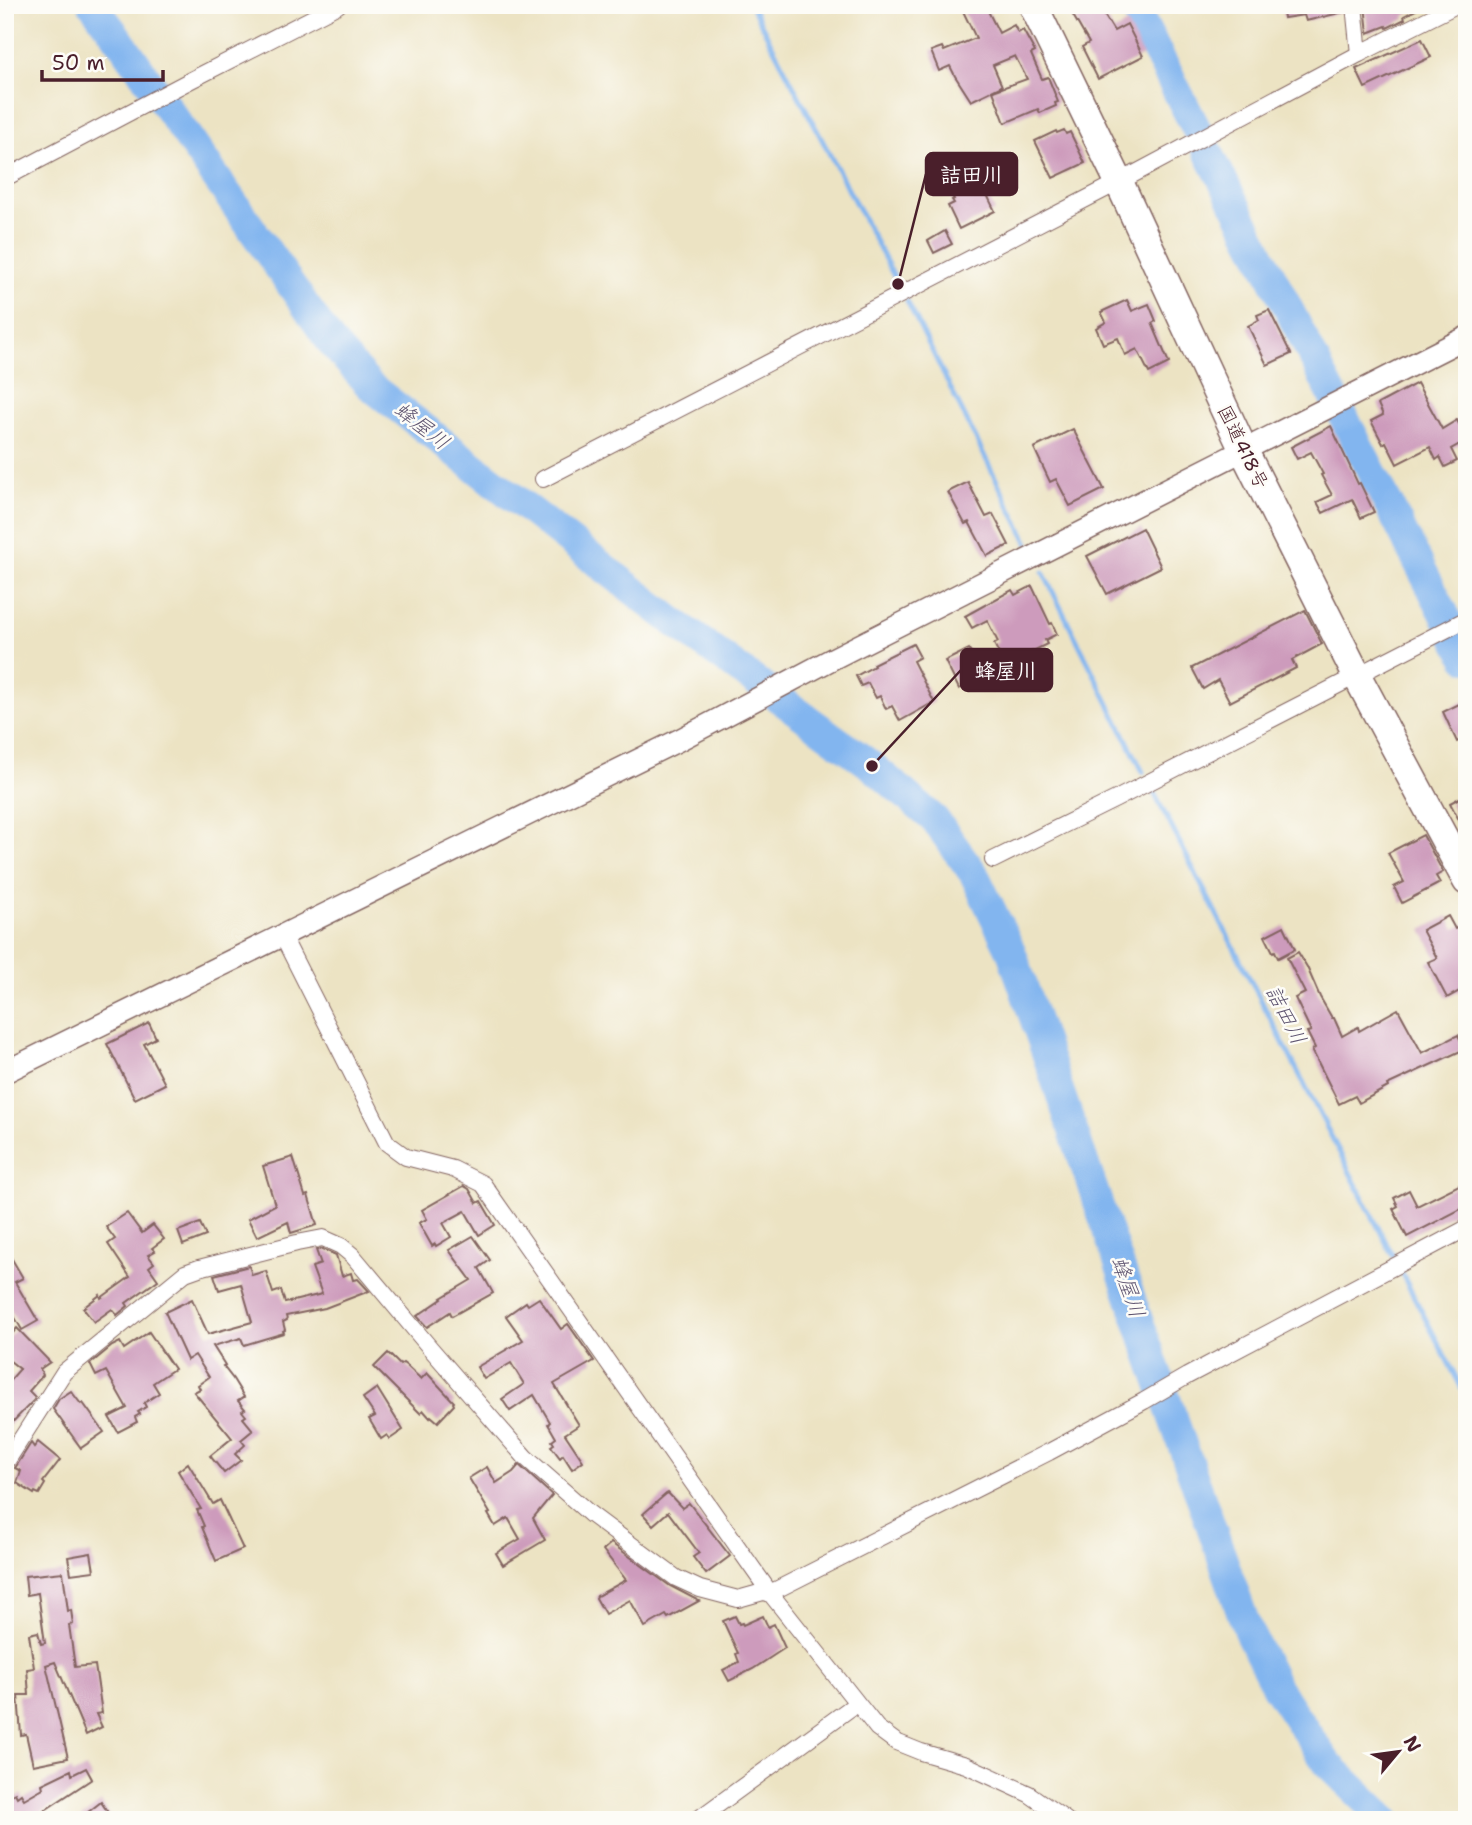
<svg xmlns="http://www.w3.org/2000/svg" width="1472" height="1825" font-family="'Shantell Sans','Klee One',sans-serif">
  <rect width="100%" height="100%" fill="#fdfcf7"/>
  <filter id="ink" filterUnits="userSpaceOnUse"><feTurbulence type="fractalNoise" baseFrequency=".0143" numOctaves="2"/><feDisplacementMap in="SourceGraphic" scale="14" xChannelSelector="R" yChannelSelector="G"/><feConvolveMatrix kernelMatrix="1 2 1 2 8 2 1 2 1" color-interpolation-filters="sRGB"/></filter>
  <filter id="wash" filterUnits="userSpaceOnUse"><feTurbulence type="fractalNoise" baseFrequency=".00686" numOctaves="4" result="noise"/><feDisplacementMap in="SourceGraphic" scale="28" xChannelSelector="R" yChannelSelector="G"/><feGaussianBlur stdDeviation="1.57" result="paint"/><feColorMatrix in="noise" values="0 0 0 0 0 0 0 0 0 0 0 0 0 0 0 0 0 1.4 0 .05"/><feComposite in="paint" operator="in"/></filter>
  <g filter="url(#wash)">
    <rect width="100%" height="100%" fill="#ece3c3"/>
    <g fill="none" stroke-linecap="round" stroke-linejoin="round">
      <g stroke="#82b5ef" stroke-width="5">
        <polyline points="751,5 898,284"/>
        <polyline points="907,301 1028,543"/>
        <polyline points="1043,572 1143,772"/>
        <polyline points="1152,789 1393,1256"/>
        <polyline points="1401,1272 1467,1398"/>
      </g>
      <g stroke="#82b5ef" stroke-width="30">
        <polyline points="93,5 122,43 330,341 370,386 674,622 872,766 935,820 974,874 1011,951 1147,1345 1248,1631 1276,1687 1327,1763 1386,1820"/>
        <polyline points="1133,5 1467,658"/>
      </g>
    </g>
    <g id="blocks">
      <g fill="#cd9bbc">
        <polygon points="960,5 985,5 999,33 1014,25 1018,33 1023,30 1035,52 1031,54 1042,79 1048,77 1058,102 1055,103 1056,106 1040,113 1038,109 1005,123 993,91 1027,79 1015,56 993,65 1002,86 971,101 955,76 950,66 939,71 931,51 942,47 944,51 976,38"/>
        <polygon points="1067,5 1098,5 1114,31 1127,24 1143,56 1098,79 1082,47 1089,43"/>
        <polygon points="1282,5 1344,5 1344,12 1306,21 1304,15 1284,18"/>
        <polygon points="1365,5 1425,5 1404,16 1405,19 1387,28 1386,26 1368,33"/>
        <polygon points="1422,39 1431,57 1365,88 1356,69"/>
        <polygon points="1064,130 1066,134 1070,132 1085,163 1053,178 1035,141 1056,131 1057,133"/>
        <polygon points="974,168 995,211 959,229 948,206 954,203 952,200 954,199 945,183"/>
        <polygon points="945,231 952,244 934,253 928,241"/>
        <polygon points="1127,300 1132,311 1149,304 1156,321 1152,323 1169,363 1149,373 1137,349 1125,355 1118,338 1103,344 1096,328 1106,322 1101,312"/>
        <polygon points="1269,310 1291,354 1267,365 1248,326 1259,320 1257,315"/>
        <polygon points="1417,383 1442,429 1457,420 1459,424 1462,423 1467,432 1467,440 1451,449 1457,461 1445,467 1440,457 1436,460 1430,447 1397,464 1386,442 1383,444 1371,421 1383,415 1378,404"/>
        <polygon points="1331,426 1358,484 1360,483 1374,512 1361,518 1352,499 1323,513 1317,502 1332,495 1321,475 1323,474 1311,452 1297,459 1291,447"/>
        <polygon points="1073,429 1104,489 1070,506 1056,479 1050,482 1034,448"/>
        <polygon points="968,482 986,517 993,514 1009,545 987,556 969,522 965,524 948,492"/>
        <polygon points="1142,528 1161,567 1107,594 1087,556"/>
        <polygon points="1032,586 1050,624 1052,623 1057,634 1045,640 1047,644 1005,665 994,644 998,642 987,620 972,628 965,616 1012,590 1015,595"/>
        <polygon points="1305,610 1322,644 1292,660 1296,668 1230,702 1218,680 1203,689 1192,668"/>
        <polygon points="913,644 920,657 913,661 934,702 900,721 892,706 886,709 880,696 876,698 868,683 861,686 856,676 874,666 873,664"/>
        <polygon points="969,649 984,677 959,689 945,661"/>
        <polygon points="1467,700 1467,737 1457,742 1443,712"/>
        <polygon points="1467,794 1467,835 1450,803"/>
        <polygon points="1423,835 1443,872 1436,876 1440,883 1402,903 1394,887 1404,882 1388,853"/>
        <polygon points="1448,916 1455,929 1467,923 1467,987 1447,998 1428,962 1437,958 1422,930"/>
        <polygon points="1284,926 1295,949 1278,958 1275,951 1273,952 1265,936"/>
        <polygon points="1298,952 1307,967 1320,997 1332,1018 1334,1018 1342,1036 1358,1027 1359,1031 1398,1009 1422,1053 1458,1035 1465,1049 1387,1085 1388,1087 1359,1103 1355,1096 1339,1104 1312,1050 1315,1048 1307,1032 1311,1031 1295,998 1305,993 1287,958"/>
        <polygon points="149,1023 156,1038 144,1044 165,1084 135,1099 107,1044"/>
        <polygon points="293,1157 305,1196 308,1195 317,1225 291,1233 288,1222 257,1237 248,1219 275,1205 263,1166"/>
        <polygon points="1467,1181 1467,1206 1407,1237 1393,1209 1398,1206 1394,1198 1409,1190 1417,1206"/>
        <polygon points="464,1186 469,1189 477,1203 481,1201 495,1225 479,1235 465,1211 443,1223 451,1237 436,1246 435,1244 432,1246 419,1223 427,1219 422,1210"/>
        <polygon points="127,1213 142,1233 153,1225 164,1239 152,1248 155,1251 148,1255 154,1263 149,1267 158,1280 126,1303 128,1306 117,1315 112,1309 94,1322 83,1308 100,1295 101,1298 130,1277 108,1244 115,1239 106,1227"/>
        <polygon points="200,1223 206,1236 183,1245 178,1231"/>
        <polygon points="473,1236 490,1260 479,1268 493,1293 452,1316 450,1312 427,1327 417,1316 442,1299 441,1298 471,1280 449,1250"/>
        <polygon points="5,1247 23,1278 15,1282 38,1321 22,1330 9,1307 5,1309"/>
        <polygon points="322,1249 336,1255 342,1276 351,1273 353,1280 358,1279 369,1291 325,1308 286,1316 287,1320 283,1322 285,1330 283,1331 284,1333 244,1345 241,1338 213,1346 225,1365 223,1366 233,1379 244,1397 238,1401 245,1409 242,1411 246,1416 243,1418 253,1430 241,1440 245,1445 235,1454 241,1460 224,1473 210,1456 232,1438 194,1392 200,1389 198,1385 209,1377 195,1355 187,1360 165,1312 192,1299 208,1334 252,1322 241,1284 219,1290 214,1275 249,1266 252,1275 266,1271 273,1293 281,1290 285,1303 322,1294 312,1267 321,1264 316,1250"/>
        <polygon points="539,1298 561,1329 568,1324 594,1361 554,1384 579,1425 565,1434 583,1461 572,1469 563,1455 560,1458 551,1446 554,1444 552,1441 556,1438 548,1424 550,1422 534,1395 510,1411 502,1399 524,1384 511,1363 484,1379 477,1367 523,1340 506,1316 526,1302 528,1305"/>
        <polygon points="17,1328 50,1362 40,1369 43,1375 29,1391 35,1397 34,1400 5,1430 5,1386 20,1369 5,1357 5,1342"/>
        <polygon points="149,1332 174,1369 153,1383 159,1393 144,1403 146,1407 138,1412 140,1414 135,1417 137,1422 118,1432 109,1417 127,1408 106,1371 96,1376 90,1364 112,1346 120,1342 124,1349"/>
        <polygon points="388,1353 400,1365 403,1363 407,1366 421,1379 427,1373 454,1402 453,1403 454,1405 438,1422 431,1416 430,1418 423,1410 420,1413 374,1367"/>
        <polygon points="377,1388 403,1430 390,1439 387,1435 381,1439 369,1419 375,1416 363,1398"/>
        <polygon points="71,1391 81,1404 83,1403 104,1432 81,1448 53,1409 59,1399"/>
        <polygon points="38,1442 60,1460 43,1482 45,1484 39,1494 35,1492 34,1494 17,1483 21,1471 15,1468 31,1443 34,1447"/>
        <polygon points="188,1463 213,1504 220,1500 243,1549 216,1561 202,1527 204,1526 197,1510 201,1509 178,1471"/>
        <polygon points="519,1465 552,1495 533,1518 545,1540 503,1565 496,1553 520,1539 508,1518 495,1526 488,1514 490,1513 469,1478 487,1467 496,1483 513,1472"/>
        <polygon points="668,1493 682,1508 689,1503 730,1556 706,1574 693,1557 699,1553 668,1512 653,1525 643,1514 666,1494"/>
        <polygon points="611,1543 670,1586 699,1601 668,1618 666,1615 645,1627 630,1600 605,1614 596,1598 597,1596 626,1580 603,1550"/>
        <polygon points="91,1553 94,1571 71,1574 68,1557"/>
        <polygon points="63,1572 68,1611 71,1610 73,1624 69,1625 75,1667 95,1665 102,1713 96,1714 102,1727 86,1735 55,1662 46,1665 68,1758 33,1765 26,1734 21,1735 18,1695 29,1695 27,1669 34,1668 29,1634 38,1632 41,1644 45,1643 38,1593 27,1595 25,1576"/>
        <polygon points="735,1616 739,1624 742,1623 743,1625 763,1616 768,1627 774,1624 785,1648 753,1669 729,1681 723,1670 739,1662 736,1654 738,1653 723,1621"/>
        <polygon points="86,1768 92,1779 30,1820 5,1820 5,1798 15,1793 17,1797 21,1794 24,1799 43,1788 42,1784 71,1770 72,1775"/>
        <polygon points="101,1802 113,1820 78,1820"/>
      </g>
    </g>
  </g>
  <g filter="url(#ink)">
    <use href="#blocks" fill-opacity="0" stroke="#836460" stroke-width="2"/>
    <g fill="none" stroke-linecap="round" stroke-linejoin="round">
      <g stroke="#836460" stroke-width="18">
        <g id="street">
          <polyline points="1354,5 1359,54"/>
          <polyline points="5,178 191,80 338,5"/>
          <polyline points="543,479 1119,182 1359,54 1456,5"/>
          <polyline points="993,860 1116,799 1467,619"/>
          <polyline points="282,935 387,1143 406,1157 453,1169 483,1184 770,1593 877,1728 896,1742 921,1752 966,1765 1029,1794 1066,1820"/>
          <polyline points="5,1464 64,1372 185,1273 199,1268 297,1243 323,1238 341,1246 353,1256 431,1349 525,1457 590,1514 676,1578 700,1589 738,1599 763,1592 770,1593 1049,1452 1144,1401 1187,1376 1467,1228"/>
          <polyline points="697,1820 856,1704"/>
        </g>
      </g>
      <g stroke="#836460" stroke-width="24">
        <polyline id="secondary" points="5,1072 679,740 834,658 1467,337"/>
      </g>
      <g stroke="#836460" stroke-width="31">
        <polyline id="highway" points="1033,5 1119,182 1244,451 1357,676 1467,881"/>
      </g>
      <use href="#street" stroke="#fff" stroke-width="16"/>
      <use href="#secondary" stroke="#fff" stroke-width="21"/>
      <use href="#highway" stroke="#fff" stroke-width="28"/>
    </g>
  </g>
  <g text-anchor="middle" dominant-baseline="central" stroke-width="5" stroke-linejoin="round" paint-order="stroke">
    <g font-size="19" fill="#4a1f2b" stroke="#fdfcf7">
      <text transform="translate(1243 447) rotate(64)">国道418号</text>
    </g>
    <g font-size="21" font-style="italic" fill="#5e5470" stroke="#fdfcf7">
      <text transform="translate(422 426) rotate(38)">蜂屋川</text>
      <text transform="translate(1286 1015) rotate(63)">詰田川</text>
      <text transform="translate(1128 1287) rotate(71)">蜂屋川</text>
    </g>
  </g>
  <path fill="none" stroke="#4a1f2b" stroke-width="2.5" d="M898 284L926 174M872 766L961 670"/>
  <g fill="#4a1f2b" stroke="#fdfcf7" stroke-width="2.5">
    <circle cx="898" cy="284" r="7"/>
    <circle cx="872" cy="766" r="7"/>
  </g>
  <g fill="#4a1f2b" stroke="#4a1f2b" stroke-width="2.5">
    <rect x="926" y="153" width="91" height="42" rx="7"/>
    <rect x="961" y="649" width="91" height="42" rx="7"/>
  </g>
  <g font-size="21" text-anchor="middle" font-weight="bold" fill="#fff">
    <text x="972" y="182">詰田川</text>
    <text x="1006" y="678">蜂屋川</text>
  </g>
  <rect width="1472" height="1825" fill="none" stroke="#fdfcf7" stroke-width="28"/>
  <g transform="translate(1398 1752) rotate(61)" stroke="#fdfcf7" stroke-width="5" paint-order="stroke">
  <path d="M0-5L12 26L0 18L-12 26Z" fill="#4a1f2b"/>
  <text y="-10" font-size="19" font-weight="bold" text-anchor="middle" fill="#4a1f2b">N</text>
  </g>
  <path d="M42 70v10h121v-10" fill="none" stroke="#4a1f2b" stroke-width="3.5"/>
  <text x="52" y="70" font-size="21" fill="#4a1f2b" stroke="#fdfcf7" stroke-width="5" paint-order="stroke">50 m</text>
</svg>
